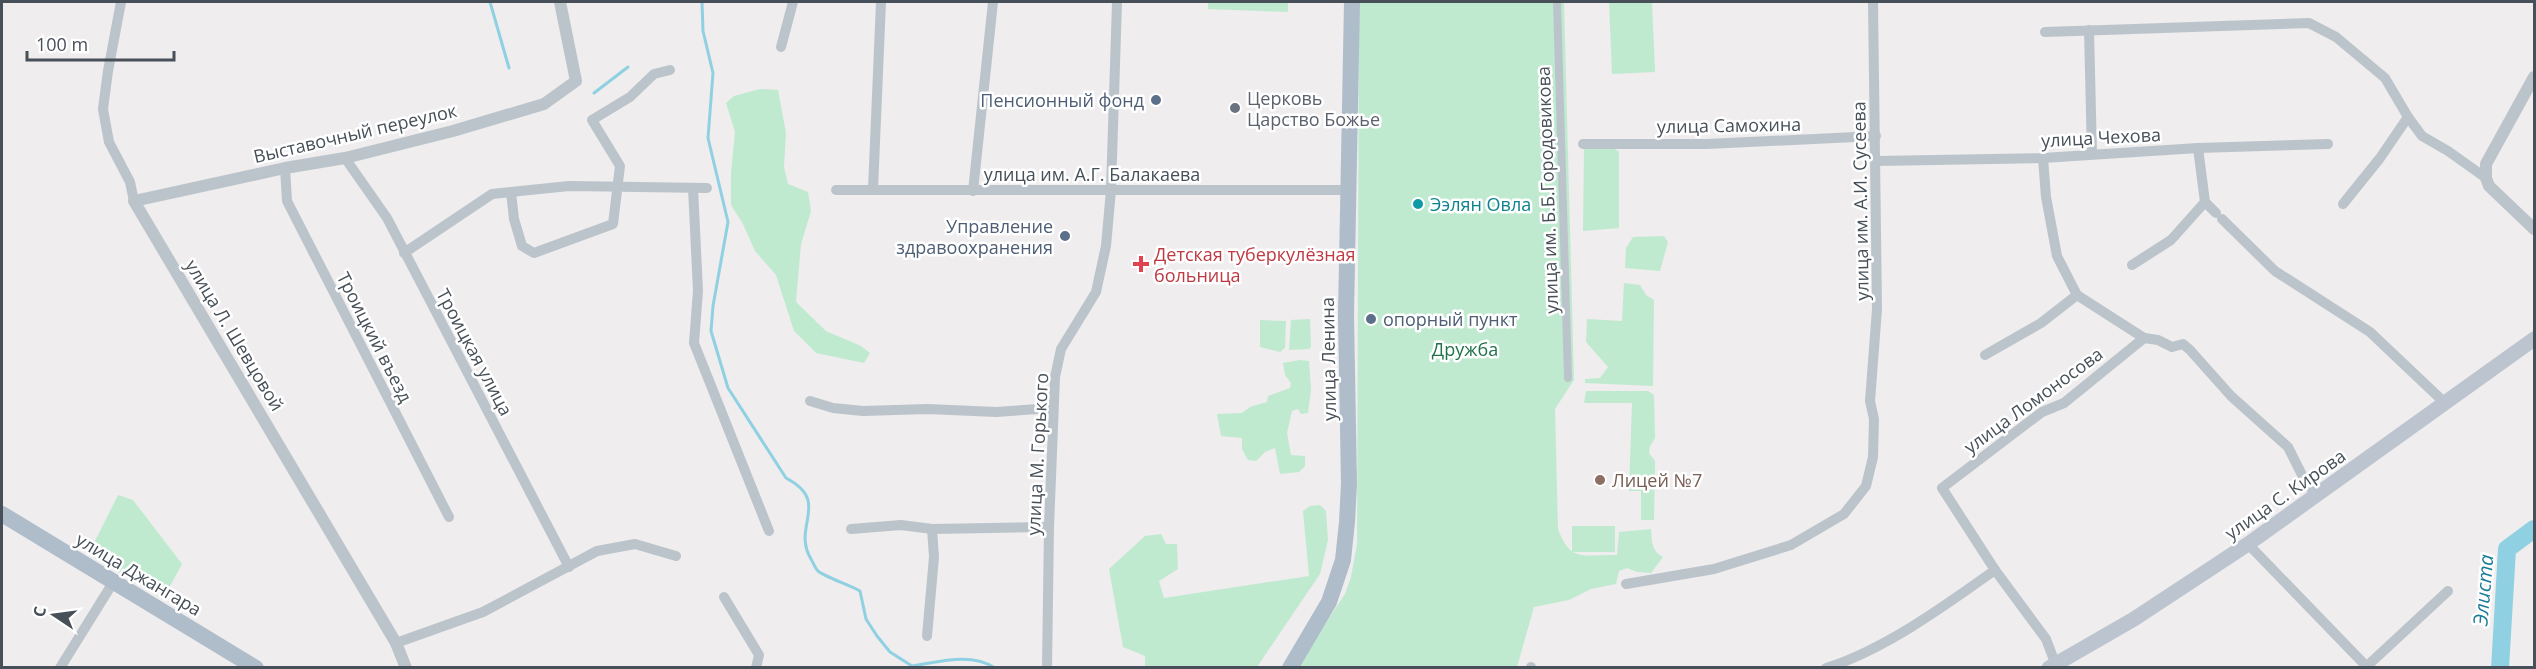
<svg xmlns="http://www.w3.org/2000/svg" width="2536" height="669" font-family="'Open Sans',sans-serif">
  <rect width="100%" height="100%" fill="#efeded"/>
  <g fill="#bfead0">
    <polygon points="1208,2 1288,2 1288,12 1208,9"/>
    <path d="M1359 2H1564L1574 380 1555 409 1558 529C1571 564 1584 554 1617 555L1619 532 1651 529C1652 542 1651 550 1663 557L1651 573 1637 572 1627 568 1619 571 1616 584 1591 589 1569 600 1534 607 1517 667 1296 668 1345 594 1351 577 1357 544Z"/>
    <polygon points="1609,2 1652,2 1655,72 1612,74"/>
    <polygon points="760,89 778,90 786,133 784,167 788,184 808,192 811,211 801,244 796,302 826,331 861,346 870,353 864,363 816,353 794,331 776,275 755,251 743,224 731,205 731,172 735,132 726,103 734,96"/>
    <polygon points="1584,148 1613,148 1619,152 1619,228 1583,231"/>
    <polygon points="1664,236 1668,242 1660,271 1625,268 1626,248 1633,237"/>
    <polygon points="1624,283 1640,285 1646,295 1654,300 1653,386 1585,383 1585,379 1600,378 1608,367 1586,342 1587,319 1622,321"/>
    <polygon points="1310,319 1311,347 1309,349 1289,350 1291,320"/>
    <polygon points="1260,320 1286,321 1285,348 1280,352 1260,347"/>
    <polygon points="1300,360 1309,361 1311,390 1308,413 1301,414 1298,409 1292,411 1287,433 1291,455 1305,456 1305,466 1299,472 1280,474 1275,448 1265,452 1256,461 1248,460 1242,449 1242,438 1221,436 1217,414 1242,413 1250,407 1267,402 1268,396 1290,388 1291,383 1285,375 1283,363"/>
    <polygon points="1586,391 1648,391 1654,395 1655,438 1650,446 1649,453 1655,461 1654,520 1641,520 1641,491 1629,491 1632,403 1584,403"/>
    <polygon points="118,495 133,500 182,564 163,599 90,555 90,551"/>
    <polygon points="1320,505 1326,511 1328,540 1320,574 1257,667 1145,667 1145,656 1123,647 1109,569 1145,536 1161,534 1166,544 1177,544 1178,569 1159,581 1164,598 1309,576 1303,511 1310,506"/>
    <rect x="1572" y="526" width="43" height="26"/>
  </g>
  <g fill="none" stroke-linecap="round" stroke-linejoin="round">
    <g stroke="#90d0e3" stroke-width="3">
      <polyline points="490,2 509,68"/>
      <path d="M702 2 703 31 713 73 708 138 728 222 713 306 711 331 728 388 786 478C832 502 791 526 811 559 813 562 815 568 818 571 825 577 850 585 860 591L866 619 877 636 890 652 912 666C939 662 971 652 995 668"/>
      <polyline points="594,93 628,67"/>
    </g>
    <polyline stroke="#90d0e3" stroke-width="18" points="2500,668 2507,549 2534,529"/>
    <polyline stroke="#bcc4cb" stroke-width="8" points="1557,2 1568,378"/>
    <g stroke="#bcc4cb" stroke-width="10">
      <polyline points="121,2 108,71 103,109 109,142 130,182 134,201"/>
      <polyline points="2089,30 2092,154"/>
      <polyline points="2045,32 2309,23 2336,37 2385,78 2408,117 2422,136 2448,151 2486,178"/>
      <polyline points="781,47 793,2"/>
      <polyline points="1583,144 1707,144 1876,136"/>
      <polyline points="2198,148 2205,202 2216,213"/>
      <polyline points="345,158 387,218 569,567"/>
      <polyline points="2043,158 2046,197 2057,256 2077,295 2144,338 2158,340 2172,347 2183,344 2190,350 2231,396 2288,447 2305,481 2317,496"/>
      <polyline points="1877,161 2043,158 2198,148 2328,144"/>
      <polyline points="285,168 287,201 449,517"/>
      <polyline points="693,188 698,291 694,343 769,531"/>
      <polyline points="873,189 881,2"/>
      <polyline points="836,190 1348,190"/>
      <polyline points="973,191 993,2"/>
      <polyline points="511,192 514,219 522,246 534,253 613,224 620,166 592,120 630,97 654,74 670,70"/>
      <polyline points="2343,204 2380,158 2408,117"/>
      <polyline points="2222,219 2275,271 2370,332 2446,404"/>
      <polyline points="404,253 492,194 569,186 707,188"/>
      <polyline points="2132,265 2171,240 2205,202"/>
      <polyline points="1985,355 2041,323 2077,295"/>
      <polyline points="810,401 833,408 863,411 928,409 996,412 1052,408"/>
      <polyline points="851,529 901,525 932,529 1049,527"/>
      <polyline points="2248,544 2366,666"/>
      <polyline points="1626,584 1714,569 1791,545 1844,514 1866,486 1873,457 1874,419 1870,401 1877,309 1873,2"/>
      <polyline points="724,597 759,655 756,668"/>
      <polyline points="927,636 934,557 932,529"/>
      <polyline points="396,643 483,612 597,551 635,544 676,556"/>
      <polyline points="60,668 114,581"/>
      <polyline points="1047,668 1049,527 1055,377 1061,349 1096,292 1106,246 1111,190 1117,2"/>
      <polyline points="1531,668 1531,667"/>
      <path d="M1826 668C1884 650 1946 605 1995 570"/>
      <polyline points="2057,668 2046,639 1995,570 1942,488 2042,412 2064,403 2144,338"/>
      <polyline points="2365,668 2448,591"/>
    </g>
    <g stroke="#bcc4cb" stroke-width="12">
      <polyline points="2534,77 2486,164 2486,178 2489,186 2534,229"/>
      <polyline points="406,668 396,643 134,201 285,168 345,158 453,131 544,104 576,81 560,2"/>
    </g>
    <polyline stroke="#bcc5cf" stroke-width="15" points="2049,668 2134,619 2248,544 2534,339"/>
    <g stroke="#afbcca" stroke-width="16">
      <polyline points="2,514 256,668"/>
      <polyline points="1290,668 1329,602 1343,560 1347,522 1349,484 1346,315 1352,2"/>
    </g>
  </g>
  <g fill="#5c6f8a" stroke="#fff" stroke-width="2">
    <circle cx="1156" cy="100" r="6"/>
    <circle cx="1065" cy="236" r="6"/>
    <circle cx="1371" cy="319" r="6"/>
  </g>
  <circle fill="#6b7280" stroke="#fff" stroke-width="2" cx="1235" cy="108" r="6"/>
  <circle fill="#0f9aa8" stroke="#fff" stroke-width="2" cx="1418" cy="204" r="6"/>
  <path fill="#e0444e" stroke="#fff" stroke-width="2" d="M1138 255h6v6h6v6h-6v6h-6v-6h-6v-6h6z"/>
  <circle fill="#8d6e63" stroke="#fff" stroke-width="2" cx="1600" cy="480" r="6"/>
  <g text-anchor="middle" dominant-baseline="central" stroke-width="5" stroke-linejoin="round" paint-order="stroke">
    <g font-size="18" fill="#5b616d" stroke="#fff" text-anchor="start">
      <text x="1247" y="98">Церковь<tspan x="1247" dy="21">Царство Божье</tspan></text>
    </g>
    <g font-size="18" fill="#4e5e75" stroke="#fff" text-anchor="end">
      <text x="1144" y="100">Пенсионный фонд</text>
      <text x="1053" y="226">Управление<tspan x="1053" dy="21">здравоохранения</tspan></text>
      <text x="1383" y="319" text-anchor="start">опорный пункт</text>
    </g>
    <g font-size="18" fill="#475058" stroke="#fff">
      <text transform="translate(1729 125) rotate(-1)">улица Самохина</text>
      <text transform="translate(355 133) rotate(-13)">Выставочный переулок</text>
      <text transform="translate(2101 137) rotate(-3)">улица Чехова</text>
      <text x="1092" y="174">улица им. А.Г. Балакаева</text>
      <text transform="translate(1547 190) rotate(-92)">улица им. Б.Б.Городовикова</text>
      <text transform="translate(1860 201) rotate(-91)">улица им. А.И. Сусеева</text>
      <text transform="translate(235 335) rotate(59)">улица Л. Шевцовой</text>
      <text transform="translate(375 337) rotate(63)">Троицкий въезд</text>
      <text transform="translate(475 352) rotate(62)">Троицкая улица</text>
      <text transform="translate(1328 359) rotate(-91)">улица Ленина</text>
      <text transform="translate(2033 400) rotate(-36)">улица Ломоносова</text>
      <text transform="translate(1037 454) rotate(-87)">улица М. Горького</text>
      <text transform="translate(2285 494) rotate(-35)">улица С. Кирова</text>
      <text transform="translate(139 574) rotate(31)">улица Джангара</text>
    </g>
    <g font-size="18" fill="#0d838f" stroke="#fff" text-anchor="start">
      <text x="1430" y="204">Ээлян Овла</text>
    </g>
    <g font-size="18" fill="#be3a42" stroke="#fff" text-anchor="start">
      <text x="1154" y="254">Детская туберкулёзная<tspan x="1154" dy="21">больница</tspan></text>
    </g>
    <g font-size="18" fill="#1f724a" stroke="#fff">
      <text x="1465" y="349">Дружба</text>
    </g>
    <g font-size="18" fill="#785e54" stroke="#fff" text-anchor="start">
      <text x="1612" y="480">Лицей №7</text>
    </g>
    <g font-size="20" font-style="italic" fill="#197c99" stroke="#fff">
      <text transform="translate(2483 590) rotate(-85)">Элиста</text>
    </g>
  </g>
  <rect width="2536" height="669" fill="none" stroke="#475058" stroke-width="6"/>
  <g transform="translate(54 615) rotate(283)" stroke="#ffffff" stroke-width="4.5" paint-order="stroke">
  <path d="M0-4.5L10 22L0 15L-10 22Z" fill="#475058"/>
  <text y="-9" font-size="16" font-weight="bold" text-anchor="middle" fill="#475058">С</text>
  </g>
  <path d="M27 51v9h147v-9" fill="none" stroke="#475058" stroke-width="3"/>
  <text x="36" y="51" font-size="18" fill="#475058" stroke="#ffffff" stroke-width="4.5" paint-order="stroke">100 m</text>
</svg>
